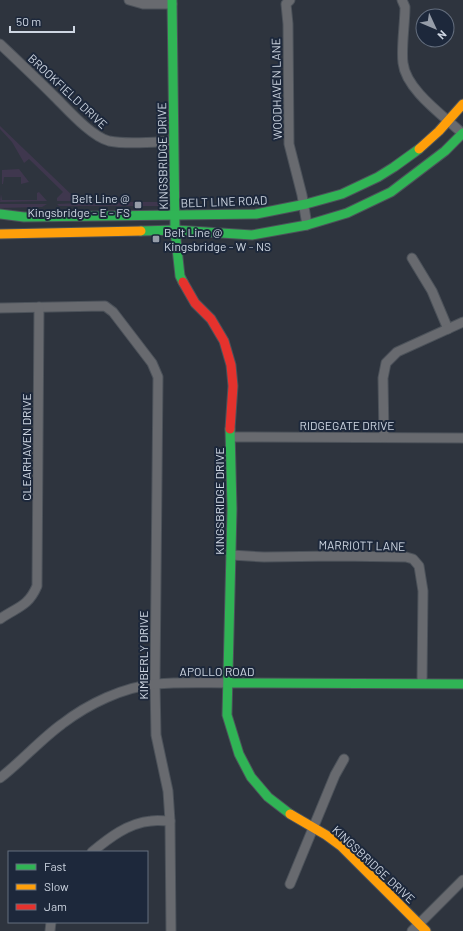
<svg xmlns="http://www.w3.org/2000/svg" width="463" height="931" font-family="Barlow,sans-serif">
  <rect width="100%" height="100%" fill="#2e343e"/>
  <g fill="#3f374e">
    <polygon points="0,126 75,198 91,202 165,202 166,203 161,206 59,206 57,204 79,203 84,201 57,201 57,198 63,192 29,159 24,163 23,161 12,142 0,129"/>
    <polygon points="19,169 29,182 21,184 21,177 4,177 3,184 2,184 2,170"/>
    <polygon points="39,192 47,201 0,202 1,194 2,200 37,200 37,193"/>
    <polygon points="0,204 47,204 42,207 0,208"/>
  </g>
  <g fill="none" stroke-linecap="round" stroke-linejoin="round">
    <g stroke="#4c525a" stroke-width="11">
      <g id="street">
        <polyline points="129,0 143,4 172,4"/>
        <polyline points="290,0 286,4 288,24 289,144 302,195 307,225"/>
        <path d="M402 0 405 7C405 23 401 48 403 63 406 90 444 116 463 134"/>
        <path d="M0 44C18 61 37 79 55 97 68 110 92 137 109 141 128 145 154 142 173 141"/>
        <polyline points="412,258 432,291 448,329"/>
        <polyline points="0,308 105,306 113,312 152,363 158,377 155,684 156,735 168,791 170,821 171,931"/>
        <polyline points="231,437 463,438"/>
        <polyline points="384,437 383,378 386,363 397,352 463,322"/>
        <polyline points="231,555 264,557 337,556 406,557 413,559 419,566 423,591 422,683"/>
        <path d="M0 619C17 607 28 607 37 586L39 307"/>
        <path d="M0 778C22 761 40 740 62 724 88 704 123 687 156 684 180 682 204 683 229 683"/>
        <path d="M92 852C109 838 128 823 151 821 157 820 164 821 170 821"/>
        <polyline points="290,884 335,775 344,759"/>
        <polyline points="50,931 51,922"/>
        <polyline points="412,931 463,880"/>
      </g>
    </g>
    <g stroke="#4c525a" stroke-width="11">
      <g id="fast">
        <polyline points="172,0 175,230 180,276 183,282"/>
        <polyline points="0,214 24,217 256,214 306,204 342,194 378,177 394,167 419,149"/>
        <polyline points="141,231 175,230 252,235 307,225 347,213 391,192 445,151 463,133"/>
        <polyline points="230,429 232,509 227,715 239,754 251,777 268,797 290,814"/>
        <polyline points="229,683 463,684"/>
      </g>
    </g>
    <g stroke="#4c525a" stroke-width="11">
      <g id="slow">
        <polyline points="419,149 439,131 463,104"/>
        <polyline points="0,234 141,231"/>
        <polyline points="290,814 326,835 341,846 426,931"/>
      </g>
    </g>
    <g stroke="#4c525a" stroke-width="11">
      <polyline id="jam" points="183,282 195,303 211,319 224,341 231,365 233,386 230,429"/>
    </g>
    <use href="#street" stroke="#686a6f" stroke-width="9"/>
    <use href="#fast" stroke="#30b455" stroke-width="9"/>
    <use href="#slow" stroke="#ff9f0a" stroke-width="9"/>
    <use href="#jam" stroke="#e5322d" stroke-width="9"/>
  </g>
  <g fill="#969da9" stroke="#1d283b" stroke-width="1.5">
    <rect x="134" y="201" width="8" height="8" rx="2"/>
    <rect x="152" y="235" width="8" height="8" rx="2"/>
  </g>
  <g text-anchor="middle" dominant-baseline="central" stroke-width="4" stroke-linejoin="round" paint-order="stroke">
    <g font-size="12" fill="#ced6e2" stroke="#1d283b">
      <text transform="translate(276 89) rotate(-91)">WOODHAVEN LANE</text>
      <text transform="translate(68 91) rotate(43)">BROOKFIELD DRIVE</text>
      <text transform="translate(162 156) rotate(-91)">KINGSBRIDGE DRIVE</text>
      <text transform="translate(224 201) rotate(-2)">BELT LINE ROAD</text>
      <text x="347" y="425">RIDGEGATE DRIVE</text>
      <text transform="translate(26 447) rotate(-90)">CLEARHAVEN DRIVE</text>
      <text transform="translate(219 501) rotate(-90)">KINGSBRIDGE DRIVE</text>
      <text transform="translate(362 545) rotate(1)">MARRIOTT LANE</text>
      <text transform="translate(143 655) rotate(-90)">KIMBERLY DRIVE</text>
      <text x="217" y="671">APOLLO ROAD</text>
      <text transform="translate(374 864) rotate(43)">KINGSBRIDGE DRIVE</text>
    </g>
    <g font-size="12" fill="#ced6e2" stroke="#1d283b" text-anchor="end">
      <text x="130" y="198">Belt Line @<tspan x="130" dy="14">Kingsbridge - E - FS</tspan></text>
      <text x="164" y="232" text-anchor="start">Belt Line @<tspan x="164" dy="14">Kingsbridge - W - NS</tspan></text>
    </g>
  </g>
  <rect x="8" y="851" width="140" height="72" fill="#1d283b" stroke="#646e7e"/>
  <rect x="16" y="864" width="20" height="6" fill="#30b455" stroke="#646e7e"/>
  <text x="44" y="871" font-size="12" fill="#ced6e2">Fast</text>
  <rect x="16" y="884" width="20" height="6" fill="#ff9f0a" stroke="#646e7e"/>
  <text x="44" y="891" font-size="12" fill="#ced6e2">Slow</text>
  <rect x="16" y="904" width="20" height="6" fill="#e5322d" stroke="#646e7e"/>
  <text x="44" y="911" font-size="12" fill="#ced6e2">Jam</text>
  <g transform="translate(435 28) rotate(134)"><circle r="19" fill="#1d283b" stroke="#646e7e"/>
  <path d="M0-3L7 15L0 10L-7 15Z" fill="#969da9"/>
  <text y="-6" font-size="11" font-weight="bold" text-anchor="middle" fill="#ced6e2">N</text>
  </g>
  <path d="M10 26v6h64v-6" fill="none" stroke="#ced6e2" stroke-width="2"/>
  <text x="16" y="26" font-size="12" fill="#ced6e2" stroke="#1d283b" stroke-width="3" paint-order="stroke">50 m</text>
</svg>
